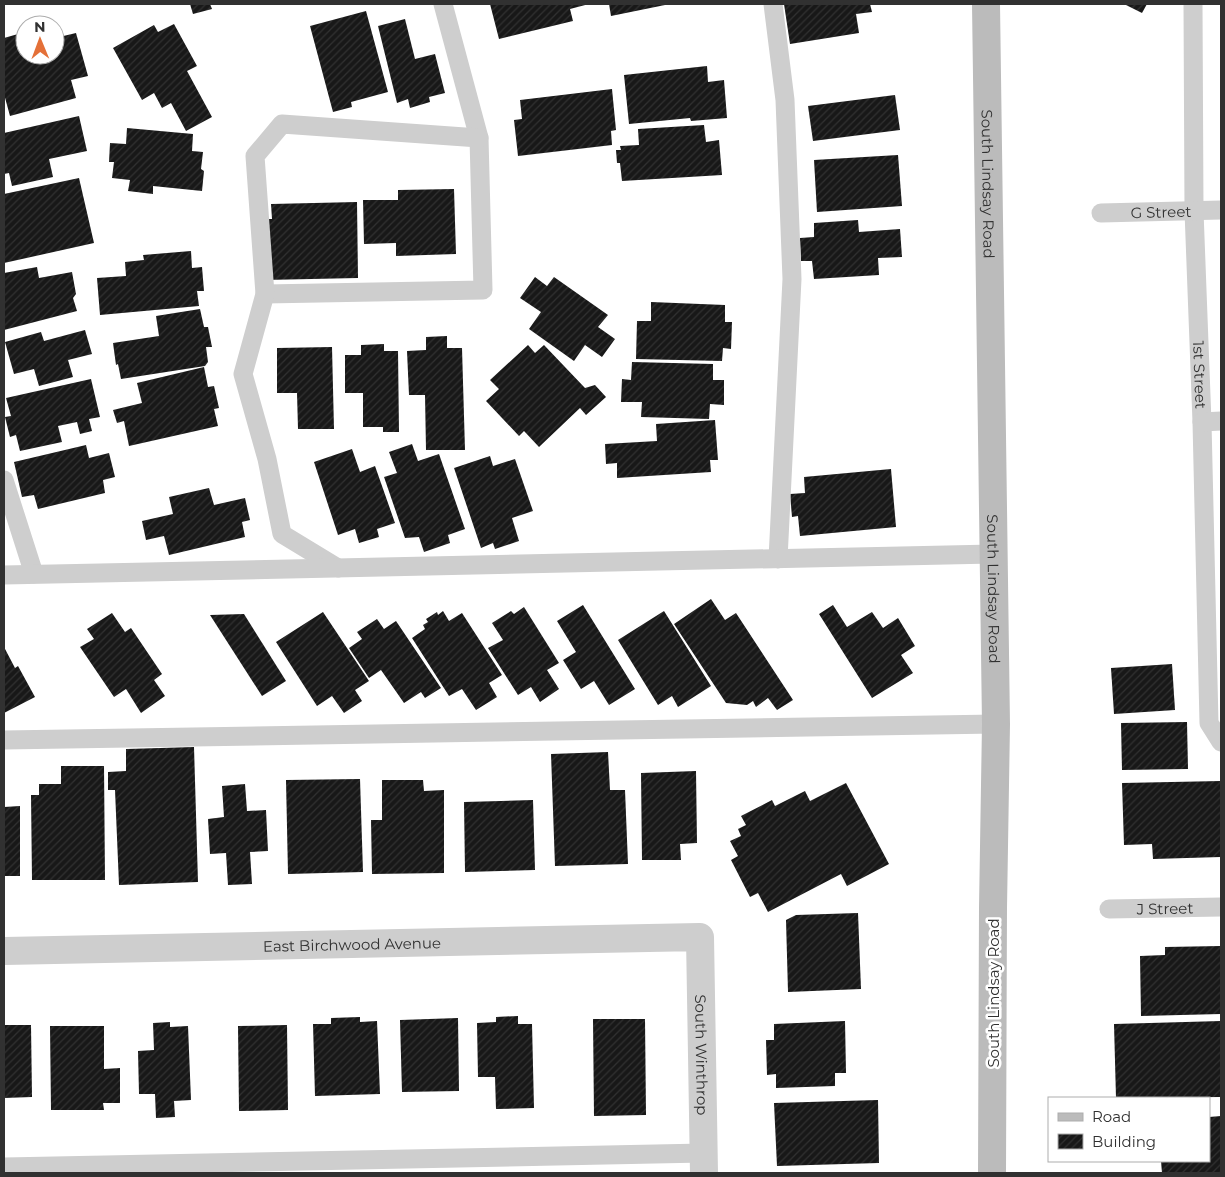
<svg xmlns="http://www.w3.org/2000/svg" width="1225" height="1177" font-family="Montserrat,sans-serif">
  <defs>
    <pattern id="building-hatch" width="6" height="6" patternUnits="userSpaceOnUse" patternTransform="scale(1.25)"><rect width="6" height="6" fill="#181818"/><path d="M-1 1l2-2M0 6l6-6M5 7l2-2" fill="none" stroke="#313131"/></pattern>
  </defs>
  <rect width="100%" height="100%" fill="#fff"/>
  <g fill="url(#building-hatch)">
    <polygon points="190,4 210,4 212,9 193,14"/>
    <polygon points="490,4 589,4 570,9 573,21 499,39"/>
    <polygon points="609,4 665,4 665,5 611,16"/>
    <polygon points="784,4 870,4 872,12 856,14 859,33 790,44"/>
    <polygon points="1124,4 1147,4 1142,13"/>
    <polygon points="366,11 388,92 351,102 352,107 333,112 310,26"/>
    <polygon points="405,19 415,59 435,54 445,93 429,97 430,102 410,108 408,99 397,103 378,26"/>
    <polygon points="174,24 197,66 187,71 212,117 186,131 171,103 162,108 154,93 142,100 113,48 154,25 158,32"/>
    <polygon points="25,32 25,55 55,55 55,38 76,33 88,76 71,80 76,98 10,116 4,94 4,38"/>
    <polygon points="707,66 708,82 724,80 727,118 691,121 690,118 629,124 624,75"/>
    <polygon points="612,89 616,130 611,131 612,145 518,156 514,120 522,119 520,100"/>
    <polygon points="895,95 900,130 813,141 808,106"/>
    <polygon points="79,116 87,151 49,159 53,177 12,186 9,173 4,174 4,133"/>
    <polygon points="704,125 706,142 719,140 722,175 622,181 620,163 617,163 616,150 621,150 620,146 639,145 638,129"/>
    <polygon points="127,128 193,134 192,151 203,152 201,169 204,171 202,191 153,186 153,194 128,191 130,180 112,178 114,162 109,162 110,143 126,144"/>
    <polygon points="898,155 902,206 817,212 814,160"/>
    <polygon points="79,178 94,243 4,263 4,194"/>
    <polygon points="454,189 456,254 396,256 396,243 364,244 363,200 398,200 398,190"/>
    <polygon points="357,202 358,278 265,280 264,219 272,219 271,204"/>
    <polygon points="858,220 859,232 900,229 902,257 878,258 879,275 814,279 812,261 801,261 800,238 814,237 814,223"/>
    <polygon points="191,251 192,268 202,267 204,291 197,291 199,306 100,315 97,278 126,276 125,262 144,260 143,255"/>
    <polygon points="37,267 39,278 72,272 76,294 73,298 77,311 4,330 4,273"/>
    <polygon points="535,277 547,286 554,277 608,315 598,327 615,339 602,357 585,345 574,361 529,329 541,312 520,298"/>
    <polygon points="651,302 725,305 725,322 732,322 731,349 723,348 722,361 636,359 637,321 651,321"/>
    <polygon points="200,309 204,327 208,327 212,347 206,347 208,362 205,366 121,379 118,364 116,365 113,343 159,336 156,316"/>
    <polygon points="85,330 92,354 68,360 73,377 39,386 34,369 14,374 5,342 41,332 44,341"/>
    <polygon points="447,336 447,348 462,348 465,450 426,450 425,395 409,395 407,351 426,350 426,337"/>
    <polygon points="384,344 384,351 398,351 399,432 383,432 383,427 363,427 363,393 345,393 345,355 361,355 361,345"/>
    <polygon points="528,345 535,353 544,345 585,388 595,385 606,397 586,415 580,408 539,447 524,431 519,436 486,401 499,389 490,380"/>
    <polygon points="332,347 334,429 298,429 297,393 277,393 277,348"/>
    <polygon points="632,362 713,364 713,380 724,380 724,405 710,404 709,419 641,417 642,402 621,402 622,379 631,380"/>
    <polygon points="204,367 208,387 214,386 219,408 214,409 218,426 129,446 124,421 117,423 113,410 142,403 137,383"/>
    <polygon points="91,379 100,417 89,419 92,431 80,434 77,422 58,426 62,442 20,451 16,435 10,437 5,417 11,416 6,398"/>
    <polygon points="715,420 718,460 710,460 711,472 617,478 617,463 606,464 605,444 657,441 656,424"/>
    <polygon points="412,444 418,461 439,454 465,529 448,535 450,543 424,552 419,537 405,538 384,477 397,473 389,452"/>
    <polygon points="86,445 89,458 109,453 115,477 103,480 105,493 38,509 34,495 22,497 14,462"/>
    <polygon points="352,449 360,472 375,466 395,523 377,529 379,537 359,543 355,529 338,535 314,462"/>
    <polygon points="490,456 493,466 515,459 533,511 512,518 519,541 495,549 493,543 481,548 454,468"/>
    <polygon points="891,469 896,527 800,536 798,516 792,517 790,494 805,493 804,477"/>
    <polygon points="209,488 214,505 245,498 250,520 242,522 245,537 169,555 164,536 146,540 142,521 173,514 169,497"/>
    <polygon points="711,599 725,620 736,613 793,700 777,710 768,698 756,707 753,701 747,705 726,703 674,624"/>
    <polygon points="583,605 635,689 609,705 594,681 581,689 563,660 576,652 557,621"/>
    <polygon points="833,605 847,627 872,612 883,628 898,618 915,646 901,655 913,673 872,698 819,614"/>
    <polygon points="524,607 559,663 547,670 559,689 540,702 531,687 518,695 488,648 503,640 492,623 511,611 514,614"/>
    <polygon points="443,611 449,621 462,613 502,675 489,683 497,697 476,710 462,689 449,696 412,638 425,629 423,625 428,622 426,619 437,612 438,615"/>
    <polygon points="664,611 711,686 678,707 672,696 658,705 618,640"/>
    <polygon points="323,612 369,681 355,690 362,701 344,713 332,696 317,706 276,642"/>
    <polygon points="112,613 125,632 131,628 162,674 154,680 165,696 141,713 126,689 114,697 80,647 94,639 87,629"/>
    <polygon points="244,614 286,681 262,696 210,615"/>
    <polygon points="377,619 384,629 396,621 441,688 425,698 421,692 404,703 381,670 369,678 349,648 362,639 357,632"/>
    <polygon points="4,647 15,668 18,666 35,697 4,713"/>
    <polygon points="1172,664 1175,710 1114,714 1111,668"/>
    <polygon points="1187,722 1188,769 1122,770 1121,723"/>
    <polygon points="194,747 198,882 119,885 115,790 108,790 108,772 126,771 126,749"/>
    <polygon points="608,752 610,790 625,790 628,864 555,866 551,754"/>
    <polygon points="61,766 104,766 105,880 32,880 31,795 39,795 39,784 61,784"/>
    <polygon points="696,771 697,843 680,844 681,860 642,860 641,773"/>
    <polygon points="360,779 363,872 288,874 286,780"/>
    <polygon points="382,780 423,780 424,791 444,790 444,873 372,874 371,820 382,820"/>
    <polygon points="1221,781 1221,857 1153,859 1152,844 1124,845 1122,783"/>
    <polygon points="846,783 889,864 847,886 841,874 768,912 758,893 750,897 731,860 738,856 730,841 741,836 738,829 746,825 741,816 772,800 775,806 805,791 810,801"/>
    <polygon points="245,784 247,811 266,810 268,851 250,852 252,884 228,885 226,853 210,854 208,819 224,817 222,786"/>
    <polygon points="533,800 535,870 465,872 464,802"/>
    <polygon points="20,806 20,876 4,876 4,807"/>
    <polygon points="858,913 861,989 788,992 786,920 796,915"/>
    <polygon points="1221,946 1221,1014 1141,1016 1140,956 1165,955 1165,947"/>
    <polygon points="518,1016 518,1024 532,1024 534,1108 496,1109 495,1077 478,1077 477,1023 496,1022 496,1017"/>
    <polygon points="360,1017 360,1022 377,1021 380,1094 315,1096 313,1024 331,1024 331,1018"/>
    <polygon points="458,1018 459,1091 402,1092 400,1020"/>
    <polygon points="593,1019 645,1019 646,1115 594,1116"/>
    <polygon points="845,1021 846,1073 835,1073 835,1086 776,1088 776,1074 767,1075 766,1040 774,1040 774,1024"/>
    <polygon points="1221,1021 1221,1097 1116,1098 1114,1024"/>
    <polygon points="170,1022 170,1027 188,1026 191,1100 174,1101 175,1117 156,1118 155,1094 139,1094 138,1051 154,1050 153,1023"/>
    <polygon points="4,1025 31,1025 32,1097 4,1098"/>
    <polygon points="287,1025 288,1110 239,1111 238,1026"/>
    <polygon points="50,1026 104,1026 104,1069 120,1068 120,1103 103,1103 104,1110 51,1110"/>
    <polygon points="878,1100 879,1163 777,1166 774,1103"/>
    <polygon points="1221,1116 1221,1173 1162,1173 1161,1161 1209,1161 1209,1117"/>
  </g>
  <g fill="none" stroke-linecap="round" stroke-linejoin="round">
    <g stroke="#cecece" stroke-width="19">
      <polyline points="773,4 785,100 792,279 778,559"/>
      <path id="s1" d="M1193 4 1194 211 1202 422 1209 723 1221 742"/>
      <path id="s2" d="M1101 213 1221 210"/>
      <polyline points="265,294 483,290 479,138 443,4"/>
      <polyline points="1202,422 1221,421"/>
      <polyline points="4,480 34,574"/>
      <polyline points="338,568 282,534 267,459 243,374 265,294 255,156 282,124 479,138"/>
      <polyline points="4,575 993,554"/>
      <polyline points="4,740 996,724"/>
      <path id="s3" d="M1109 909 1221 907"/>
      <polyline points="4,1167 704,1153"/>
    </g>
    <path stroke="#cecece" stroke-width="28" id="s4" d="M4 951 700 937 704 1173"/>
    <path stroke="#bbb" stroke-width="28" id="s5" d="M986 4 996 724 993 908 992 1173"/>
  </g>
  <g text-anchor="middle" dominant-baseline="central" stroke-width="5" stroke-linejoin="round" paint-order="stroke">
    <g font-size="15" fill="#313131" stroke="#fff">
      <text stroke="none"><textPath href="#s5" startOffset="180">South Lindsay Road</textPath></text>
      <text stroke="none"><textPath href="#s2" startOffset="60">G Street</textPath></text>
      <text stroke="none"><textPath href="#s1" startOffset="371">1st Street</textPath></text>
      <text stroke="none"><textPath href="#s5" startOffset="585">South Lindsay Road</textPath></text>
      <text stroke="none"><textPath href="#s3" startOffset="56">J Street</textPath></text>
      <text stroke="none"><textPath href="#s4" startOffset="348">East Birchwood Avenue</textPath></text>
      <text transform="translate(993 993) rotate(-90)">South Lindsay Road</text>
      <text stroke="none"><textPath href="#s4" startOffset="814">South Winthrop</textPath></text>
    </g>
  </g>
  <rect width="1225" height="1177" fill="none" stroke="#313131" stroke-width="10"/>
  <rect x="1048" y="1097" width="162" height="65" fill="#ffffff" stroke="#adadad"/>
  <rect x="1058" y="1113" width="25" height="8" fill="#bbbbbb" stroke="#adadad"/>
  <text x="1092" y="1122" font-size="15" fill="#313131">Road</text>
  <rect x="1058" y="1134" width="25" height="15" fill="url(#building-hatch)" stroke="#adadad"/>
  <text x="1092" y="1147" font-size="15" fill="#313131">Building</text>
  <g transform="translate(40 40) rotate(359)"><circle r="24" fill="#ffffff" stroke="#adadad"/>
  <path d="M0-4L9 19L0 12L-9 19Z" fill="#e47038"/>
  <text y="-8" font-size="14" font-weight="bold" text-anchor="middle" fill="#313131">N</text>
  </g>
</svg>
